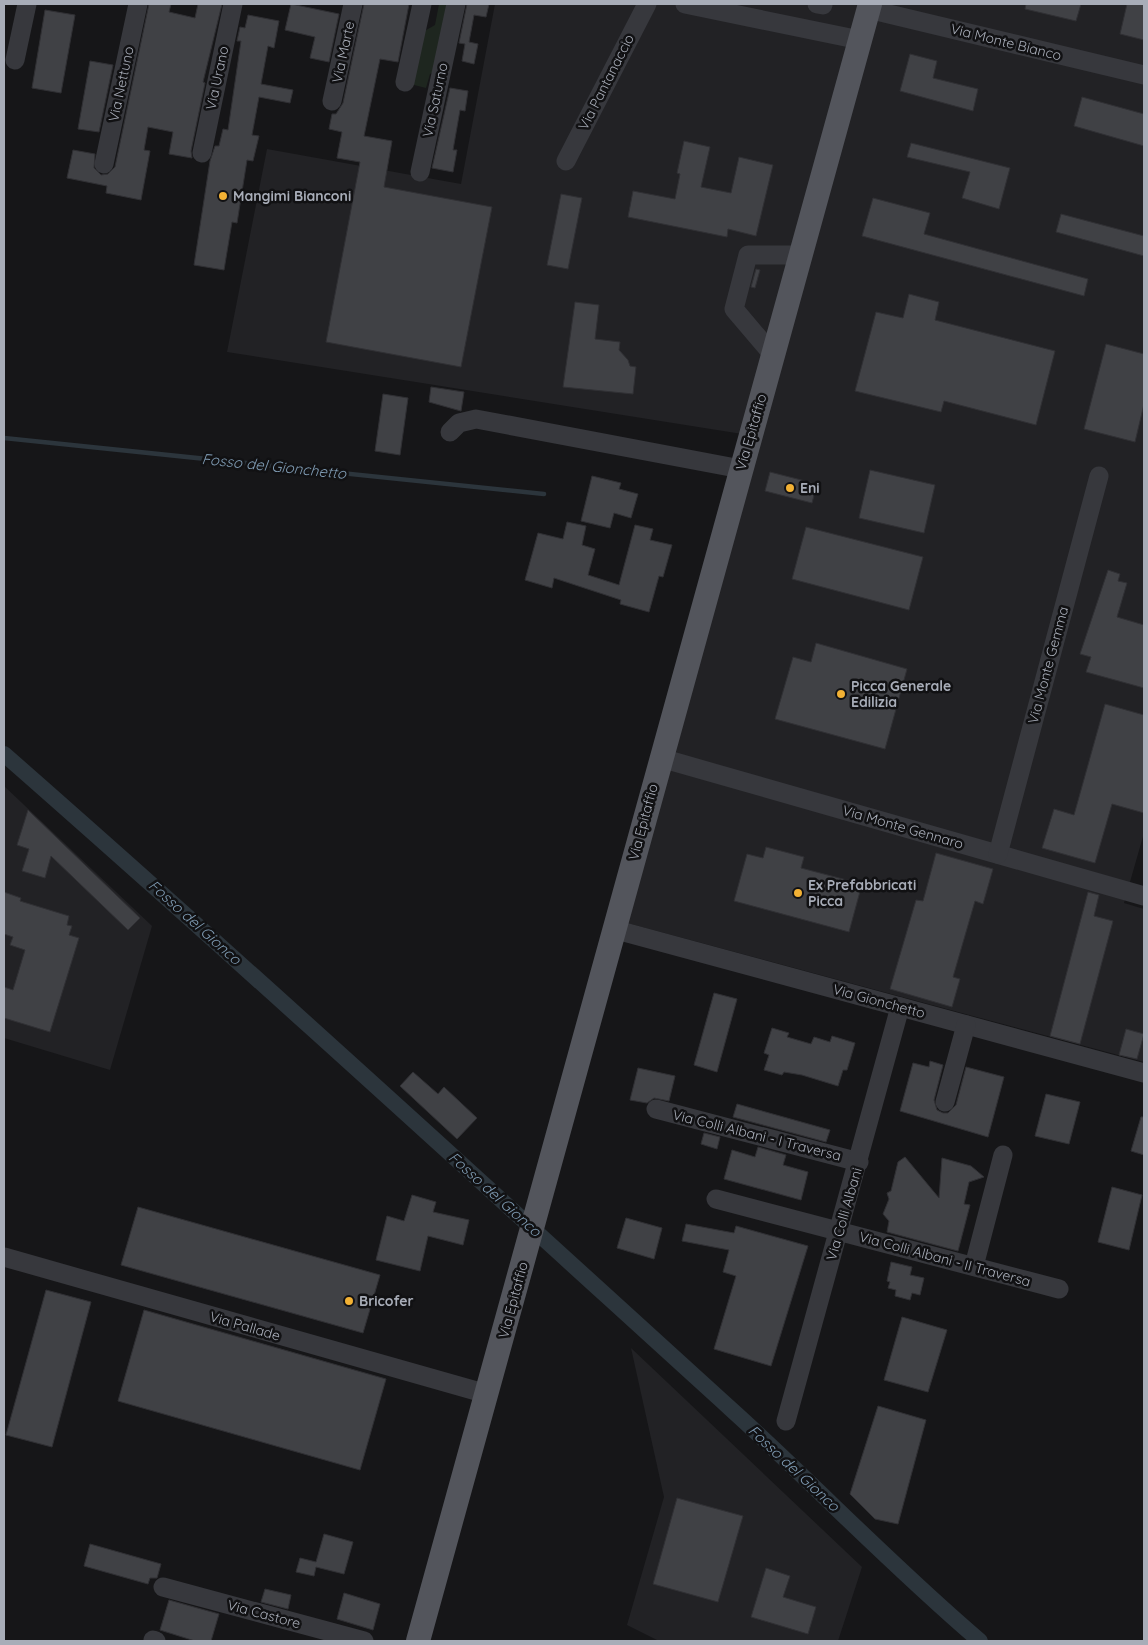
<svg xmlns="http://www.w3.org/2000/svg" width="1148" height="1645" font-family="Quicksand,sans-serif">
  <rect width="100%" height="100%" fill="#161618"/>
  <g fill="#222225">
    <polygon points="495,4 1144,4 1144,833 1124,903 1144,909 1144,1062 627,923 761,437 227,352 267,149 461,184"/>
    <polygon points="4,786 152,926 110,1070 4,1038"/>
    <polygon points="631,1348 862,1567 838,1641 659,1641 627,1625 664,1497"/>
  </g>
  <polygon fill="#1e261f" points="439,4 452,4 435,71 430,74 426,88 410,84 421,33 435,25"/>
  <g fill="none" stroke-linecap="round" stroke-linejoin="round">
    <polyline stroke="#2c353c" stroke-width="4.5" points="4,438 544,494"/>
    <path stroke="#2c353c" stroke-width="16" d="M4 754C250 970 491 1191 733 1411 816 1486 894 1568 980 1641"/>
  </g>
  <g fill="#404145" stroke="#303034">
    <polygon points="149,4 171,4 169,12 195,18 198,4 222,4 203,82 205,83 191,151 192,158 169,154 173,132 148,127 144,150 150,151 141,200 106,193 107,186 67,178 73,150 95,154 94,168 101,175 108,174 115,167"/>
    <polygon points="291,4 339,14 329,62 310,58 315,37 285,30"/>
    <polygon points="364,4 409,4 398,62 380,59 364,136 392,141 384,187 492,207 461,367 326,342 360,162 337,158 342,132 329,129 332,114 336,114 343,103"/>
    <polygon points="467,4 489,4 486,17 474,15 469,42 478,44 474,64 462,61 465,44 459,43"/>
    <polygon points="1026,4 1081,4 1076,21 1025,9"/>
    <polygon points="1127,4 1144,4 1144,40 1120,34"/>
    <polygon points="45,10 75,15 61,93 32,88"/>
    <polygon points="248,15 279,21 274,48 268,46 261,84 293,90 290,103 259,97 252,135 259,136 253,161 247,160 237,223 232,222 224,270 194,265 210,161 215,146 219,146 223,129 228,130 241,41 237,41 240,27 245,28"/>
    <polygon points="910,54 937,61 933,78 978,89 973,111 900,91"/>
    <polygon points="90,61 113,65 99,132 78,129"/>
    <polygon points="450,88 468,91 465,111 460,110 453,150 457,150 453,172 432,168"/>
    <polygon points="1082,97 1144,114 1144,146 1074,126"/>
    <polygon points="684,141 710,147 701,187 731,193 739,157 773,165 756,236 728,229 727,237 628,217 633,191 675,199 680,174 677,173"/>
    <polygon points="911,143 1010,168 999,209 962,198 970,172 907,157"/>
    <polygon points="561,194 582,198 568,269 547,265"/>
    <polygon points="873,198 930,213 924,234 1088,279 1084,296 862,236"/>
    <polygon points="1061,214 1144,236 1144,256 1056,232"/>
    <polygon points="756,269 760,270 755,288 751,287"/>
    <polygon points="909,294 939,302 935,320 1055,351 1036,425 944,401 941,412 855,391 876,312 903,318"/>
    <polygon points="575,302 599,305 595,339 620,342 619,350 628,360 630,366 636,367 633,394 563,387"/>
    <polygon points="1106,344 1144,354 1144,404 1135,442 1084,429"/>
    <polygon points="431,387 464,392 461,411 429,402"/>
    <polygon points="383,394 408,398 400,455 375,451"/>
    <polygon points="870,470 935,485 924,533 859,518"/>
    <polygon points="770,472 817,484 812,503 765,491"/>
    <polygon points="592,476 621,483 619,489 638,494 631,518 614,513 610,528 581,521"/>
    <polygon points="567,522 586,526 582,545 595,549 588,575 619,585 635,525 653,529 650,540 672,545 663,577 659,576 649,612 620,604 621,600 554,578 552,588 525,580 538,533 563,539"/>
    <polygon points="806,527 923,557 909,610 792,579"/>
    <polygon points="1108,570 1120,574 1118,581 1127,583 1117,617 1144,625 1144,688 1086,672 1091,657 1080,654"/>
    <polygon points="816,643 907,669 885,749 775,719 793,657 811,662"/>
    <polygon points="1105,704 1144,715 1144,813 1112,804 1095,863 1042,848 1054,809 1074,815"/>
    <polygon points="28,810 140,918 128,930 51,856 45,878 22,871 29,849 17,845"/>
    <polygon points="766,847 804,857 801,868 862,884 849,932 734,901 747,854 763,858"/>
    <polygon points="936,853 993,869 983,904 975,901 953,977 960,979 952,1007 890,989 916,900 923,901"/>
    <polygon points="4,892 21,898 20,901 69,916 67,925 72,926 69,935 79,938 50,1032 4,1018 4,987 13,990 25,950 10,945 13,937 4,934"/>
    <polygon points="1088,892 1099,895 1094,916 1113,921 1080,1044 1050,1036"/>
    <polygon points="714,993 737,999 717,1072 694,1065"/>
    <polygon points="772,1028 789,1033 787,1037 811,1044 814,1037 830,1042 832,1036 855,1043 847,1070 843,1070 838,1086 802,1075 784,1072 782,1075 764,1070 769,1055 764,1053"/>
    <polygon points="1126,1029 1144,1034 1137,1059 1119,1055"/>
    <polygon points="930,1061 943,1065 934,1100 937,1110 943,1113 948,1113 956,1105 966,1067 1004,1077 988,1137 900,1111 913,1063 929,1067"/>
    <polygon points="638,1068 675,1076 669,1101 654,1098 647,1103 630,1100"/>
    <polygon points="413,1072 438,1094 444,1087 477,1118 457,1139 400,1086"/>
    <polygon points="1046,1094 1080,1102 1069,1144 1035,1136"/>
    <polygon points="737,1104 830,1130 826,1142 733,1117"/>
    <polygon points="1141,1117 1144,1117 1144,1155 1131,1151"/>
    <polygon points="704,1133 720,1137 717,1149 701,1144"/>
    <polygon points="758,1147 786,1155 783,1165 808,1172 801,1200 724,1179 732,1150 755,1157"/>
    <polygon points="905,1157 939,1198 942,1158 971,1166 984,1177 969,1182 964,1204 970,1205 958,1251 887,1232 889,1221 883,1214 889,1199 887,1193 891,1191 898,1162"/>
    <polygon points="1112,1187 1142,1195 1129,1250 1098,1242"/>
    <polygon points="412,1195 436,1202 433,1212 469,1220 463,1245 428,1236 420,1271 376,1260 387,1216 404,1221"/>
    <polygon points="138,1207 380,1275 363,1333 121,1265"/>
    <polygon points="626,1218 662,1228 654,1259 617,1248"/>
    <polygon points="686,1224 734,1233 736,1226 808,1246 771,1366 714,1349 736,1276 723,1272 729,1250 682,1241"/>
    <polygon points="891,1262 912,1267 910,1275 924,1278 920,1295 912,1293 910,1300 895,1296 896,1290 888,1288 890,1282 887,1281"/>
    <polygon points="46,1290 91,1302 52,1447 6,1435"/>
    <polygon points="144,1310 386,1379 360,1470 118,1401"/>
    <polygon points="902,1317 947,1330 928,1392 884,1380"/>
    <polygon points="878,1406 926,1420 898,1524 875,1519 850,1494"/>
    <polygon points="677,1498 743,1516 718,1602 653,1584"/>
    <polygon points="324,1534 353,1542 344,1574 316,1567 314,1576 296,1572 300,1558 316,1562"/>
    <polygon points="90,1544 161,1564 157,1578 150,1578 148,1584 84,1566"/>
    <polygon points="766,1568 790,1576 783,1597 816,1607 808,1634 751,1617"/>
    <polygon points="265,1589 291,1595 288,1609 261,1602"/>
    <polygon points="344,1593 380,1604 373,1630 337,1619"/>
    <polygon points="169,1600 219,1614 211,1641 195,1641 160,1630"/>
  </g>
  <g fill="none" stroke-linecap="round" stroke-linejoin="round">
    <g stroke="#37383d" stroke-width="19">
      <polyline points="685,4 860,40"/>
      <polyline points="817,4 823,5"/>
      <polyline points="868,9 1144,75"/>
      <polyline points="15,60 27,4"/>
      <polyline points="405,82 422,4"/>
      <polyline points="332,101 353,4"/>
      <polyline points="202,153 233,4"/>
      <polyline points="566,161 647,4"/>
      <polyline points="104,164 138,4"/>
      <polyline points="420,172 456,4"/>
      <polyline points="773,355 734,309 748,255 800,255"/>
      <polyline points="450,432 459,423 476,419 741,469"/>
      <polyline points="661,758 1144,896"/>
      <polyline points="998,854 1099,476"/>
      <polyline points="613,929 1144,1073"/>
      <polyline points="945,1102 966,1025"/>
      <polyline points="656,1109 859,1162"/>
      <polyline points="716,1199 1059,1289"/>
      <polyline points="4,1257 487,1394"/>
      <polyline points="974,1266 1003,1155"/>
      <polyline points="786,1421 900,1007"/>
      <polyline points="163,1587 364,1641"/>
      <polyline points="153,1640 156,1641"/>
    </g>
    <polyline stroke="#53555c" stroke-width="24" points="418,1641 870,4"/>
  </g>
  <g fill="#f2b134" stroke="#111113" stroke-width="2">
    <circle cx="223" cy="196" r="5"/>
    <circle cx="790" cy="488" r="5"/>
    <circle cx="841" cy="694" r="5"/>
    <circle cx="798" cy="893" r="5"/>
    <circle cx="349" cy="1301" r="5"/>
  </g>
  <g text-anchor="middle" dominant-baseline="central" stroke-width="5" stroke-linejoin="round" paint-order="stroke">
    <g font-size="14" fill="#a8adb8" stroke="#111113">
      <text transform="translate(1006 42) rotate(14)">Via Monte Bianco</text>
      <text transform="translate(343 52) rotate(-78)">Via Marte</text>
      <text transform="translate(217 78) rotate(-78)">Via Urano</text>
      <text transform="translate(606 82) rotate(-63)">Via Pantanaccio</text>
      <text transform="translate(121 84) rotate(-78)">Via Nettuno</text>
      <text transform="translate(435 100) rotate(-78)">Via Saturno</text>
      <text transform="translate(751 432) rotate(-74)">Via Epitaffio</text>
      <text transform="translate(1048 665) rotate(-75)">Via Monte Gemma</text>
      <text transform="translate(643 822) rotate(-75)">Via Epitaffio</text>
      <text transform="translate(903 827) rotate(16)">Via Monte Gennaro</text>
      <text transform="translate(879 1001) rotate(15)">Via Gionchetto</text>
      <text transform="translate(757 1135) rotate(14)">Via Colli Albani - I Traversa</text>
      <text transform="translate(844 1214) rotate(-74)">Via Colli Albani</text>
      <text transform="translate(945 1259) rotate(15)">Via Colli Albani - II Traversa</text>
      <text transform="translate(513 1300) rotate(-75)">Via Epitaffio</text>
      <text transform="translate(245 1326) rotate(16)">Via Pallade</text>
      <text transform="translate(264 1614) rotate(15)">Via Castore</text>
    </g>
    <g font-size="14" font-weight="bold" fill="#a8adb8" stroke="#111113" text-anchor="start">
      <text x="233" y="196">Mangimi Bianconi</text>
      <text x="800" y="488">Eni</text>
      <text x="851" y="686">Picca Generale<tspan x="851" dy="16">Edilizia</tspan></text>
      <text x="808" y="885">Ex Prefabbricati<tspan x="808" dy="16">Picca</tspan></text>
      <text x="359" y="1301">Bricofer</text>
    </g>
    <g font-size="15" font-style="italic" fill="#7f9bb3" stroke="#111113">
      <text transform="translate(274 466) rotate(6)">Fosso del Gionchetto</text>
      <text transform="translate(195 922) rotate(42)">Fosso del Gionco</text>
      <text transform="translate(495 1194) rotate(42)">Fosso del Gionco</text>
      <text transform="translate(794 1468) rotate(43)">Fosso del Gionco</text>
    </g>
  </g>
  <rect width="1148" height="1645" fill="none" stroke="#a8adb8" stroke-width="10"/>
</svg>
